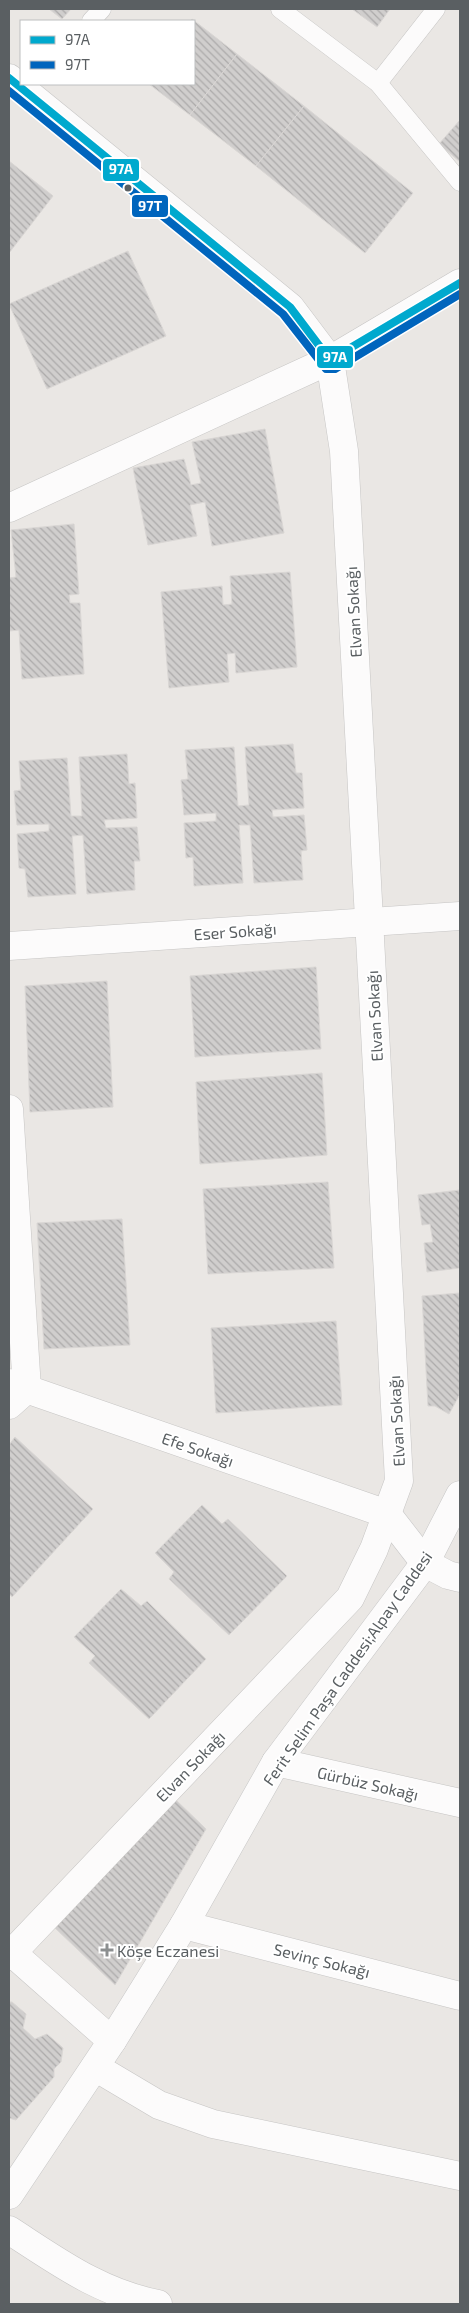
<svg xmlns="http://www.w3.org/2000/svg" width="469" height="2313" font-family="'Exo 2',sans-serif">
  <defs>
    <pattern id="building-back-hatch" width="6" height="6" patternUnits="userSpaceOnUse" patternTransform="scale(1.25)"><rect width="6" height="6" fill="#d0cecd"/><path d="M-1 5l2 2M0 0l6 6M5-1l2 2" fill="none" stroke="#acaaaa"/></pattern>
  </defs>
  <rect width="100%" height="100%" fill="#eae7e4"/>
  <g fill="url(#building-back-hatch)" stroke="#d9d6d4">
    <polygon points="49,9 71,9 62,19"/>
    <polygon points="352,9 390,9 377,27"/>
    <polygon points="192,19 237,54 190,115 149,84 194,84 194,21 190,21"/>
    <polygon points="237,54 304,106 256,166 190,115"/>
    <polygon points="304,106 413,193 365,253 256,166"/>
    <polygon points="460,120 460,162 439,144"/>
    <polygon points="9,161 53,196 9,253"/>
    <polygon points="128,251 166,336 47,389 9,304"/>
    <polygon points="265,429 284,533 212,546 205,502 190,505 197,536 148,545 133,468 184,459 191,485 201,483 192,442"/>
    <polygon points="74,524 79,594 69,595 70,603 80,603 84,674 22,679 19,630 9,631 9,578 16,577 11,530"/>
    <polygon points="290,572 297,667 236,673 235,653 227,654 229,682 169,688 161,592 222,586 223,605 232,604 230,576"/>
    <polygon points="293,744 296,773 302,773 304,808 272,810 273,817 304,815 307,850 301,851 303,880 254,883 250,825 239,825 243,883 194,886 193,857 186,858 184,823 216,821 216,813 184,815 181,780 188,779 185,750 234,747 238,806 249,805 245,747"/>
    <polygon points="127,754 129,784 135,783 137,818 104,820 106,828 137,827 140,861 134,861 135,890 87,894 83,835 72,836 76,894 28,897 25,869 19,868 17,834 49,831 49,824 17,825 14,791 21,790 19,761 67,758 71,816 82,816 79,757"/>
    <polygon points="316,967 321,1049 195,1057 190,976"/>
    <polygon points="107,981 113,1107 30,1112 25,986"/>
    <polygon points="322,1073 327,1155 200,1164 196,1082"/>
    <polygon points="328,1182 334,1268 208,1274 203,1189"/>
    <polygon points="460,1190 460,1268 427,1272 424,1243 433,1242 430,1224 422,1225 418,1195"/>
    <polygon points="122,1219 130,1345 44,1349 37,1223"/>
    <polygon points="460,1293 460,1394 449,1414 435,1406 428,1406 422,1296"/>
    <polygon points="336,1321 342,1405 216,1413 211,1328"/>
    <polygon points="15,1437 93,1509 12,1597 9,1594 9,1445"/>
    <polygon points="202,1505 222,1524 228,1519 287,1576 229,1635 169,1579 174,1572 155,1553"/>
    <polygon points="121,1589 141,1606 147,1601 206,1659 149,1719 89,1663 95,1656 74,1637"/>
    <polygon points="176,1800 206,1829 115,1985 55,1928"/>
    <polygon points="9,2002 12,2002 26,2014 23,2028 35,2039 47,2034 63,2048 61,2062 54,2069 54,2077 16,2120 9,2118"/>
  </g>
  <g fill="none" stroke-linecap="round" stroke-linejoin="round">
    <g stroke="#c6c5c4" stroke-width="19">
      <g id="service">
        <polyline points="280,9 378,83 460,182"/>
        <polyline points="91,21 102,9"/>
        <polyline points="378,83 436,9"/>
      </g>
    </g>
    <g stroke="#c6c5c4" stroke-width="29">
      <g id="minor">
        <polyline points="9,78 290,307 330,360 344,451 399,1481 374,1549 350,1598 9,1956"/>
        <polyline points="9,508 330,360 460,283"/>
        <polyline points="9,946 460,916"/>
        <polyline points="9,1109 27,1389 9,1405"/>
        <polyline points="9,1383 387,1514"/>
        <polyline points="425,1563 448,1575 460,1578"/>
        <polyline points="276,1762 460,1803"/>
        <polyline points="184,1925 460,1996"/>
        <polyline points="9,1950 112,2041"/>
        <polyline points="95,2067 159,2105 213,2124 460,2176"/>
        <path d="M9 2230C57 2261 100 2293 158 2304"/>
      </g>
    </g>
    <g stroke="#c6c6c6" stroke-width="29">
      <g id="secondary">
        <polyline points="387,1514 425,1563"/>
        <polyline points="9,2195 112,2041 184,1925 276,1762 425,1563 460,1495"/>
      </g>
    </g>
    <use href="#service" stroke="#fcfbfb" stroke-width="18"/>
    <use href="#minor" stroke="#fcfbfb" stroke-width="28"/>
    <use href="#secondary" stroke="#fcfbfb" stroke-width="28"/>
    <g stroke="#fff" stroke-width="11">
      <polyline id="bus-1" points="9,78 290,307 330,360 460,283"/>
    </g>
    <g stroke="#fff" stroke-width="11">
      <polyline id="bus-2" points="9,91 283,314 326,369 335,369 460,294"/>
    </g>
    <use href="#bus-1" stroke="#00a9ce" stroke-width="8"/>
    <use href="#bus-2" stroke="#0065bd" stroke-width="8"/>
  </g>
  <circle fill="#5a5f62" stroke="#fff" stroke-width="2" cx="128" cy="188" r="4.5"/>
  <path fill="#8c8f90" stroke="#fff" stroke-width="2" d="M104.5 1942.5h5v5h5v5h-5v5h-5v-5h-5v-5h5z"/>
  <g text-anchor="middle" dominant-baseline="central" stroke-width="4" stroke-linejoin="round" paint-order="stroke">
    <g font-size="16" fill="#5a5f62" stroke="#fff">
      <text transform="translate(353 612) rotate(-93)">Elvan Sokağı</text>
      <text transform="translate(235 931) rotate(-4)">Eser Sokağı</text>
      <text transform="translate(374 1016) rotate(-93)">Elvan Sokağı</text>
      <text transform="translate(396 1421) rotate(-93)">Elvan Sokağı</text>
      <text transform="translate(198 1449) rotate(19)">Efe Sokağı</text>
      <text transform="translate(347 1668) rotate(-55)">Ferit Selim Paşa Caddesi;Alpay Caddesi</text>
      <text transform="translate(190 1766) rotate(-46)">Elvan Sokağı</text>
      <text transform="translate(368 1783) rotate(13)">Gürbüz Sokağı</text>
      <text transform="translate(322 1960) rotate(14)">Sevinç Sokağı</text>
    </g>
    <g font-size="16" fill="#5a5f62" stroke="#fff" text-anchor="start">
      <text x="117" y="1950">Köşe Eczanesi</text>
    </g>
  </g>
  <g stroke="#fff" stroke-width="2">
    <rect x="102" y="158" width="38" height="24" rx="5" fill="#00a9ce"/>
    <rect x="131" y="194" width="38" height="24" rx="5" fill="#0065bd"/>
    <rect x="316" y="345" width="38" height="24" rx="5" fill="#00a9ce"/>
  </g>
  <g font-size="14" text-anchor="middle" font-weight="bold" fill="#fff">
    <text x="121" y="174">97A</text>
    <text x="150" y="211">97T</text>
    <text x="335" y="362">97A</text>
  </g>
  <rect width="469" height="2313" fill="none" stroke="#5a5f62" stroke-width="20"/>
  <rect x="20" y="20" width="175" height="65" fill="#ffffff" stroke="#bdbfc0"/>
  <rect x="30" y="36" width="25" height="8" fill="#00a9ce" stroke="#bdbfc0"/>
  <text x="65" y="45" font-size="15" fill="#5a5f62">97A</text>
  <rect x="30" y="61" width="25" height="8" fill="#0065bd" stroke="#bdbfc0"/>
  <text x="65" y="70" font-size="15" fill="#5a5f62">97T</text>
</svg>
